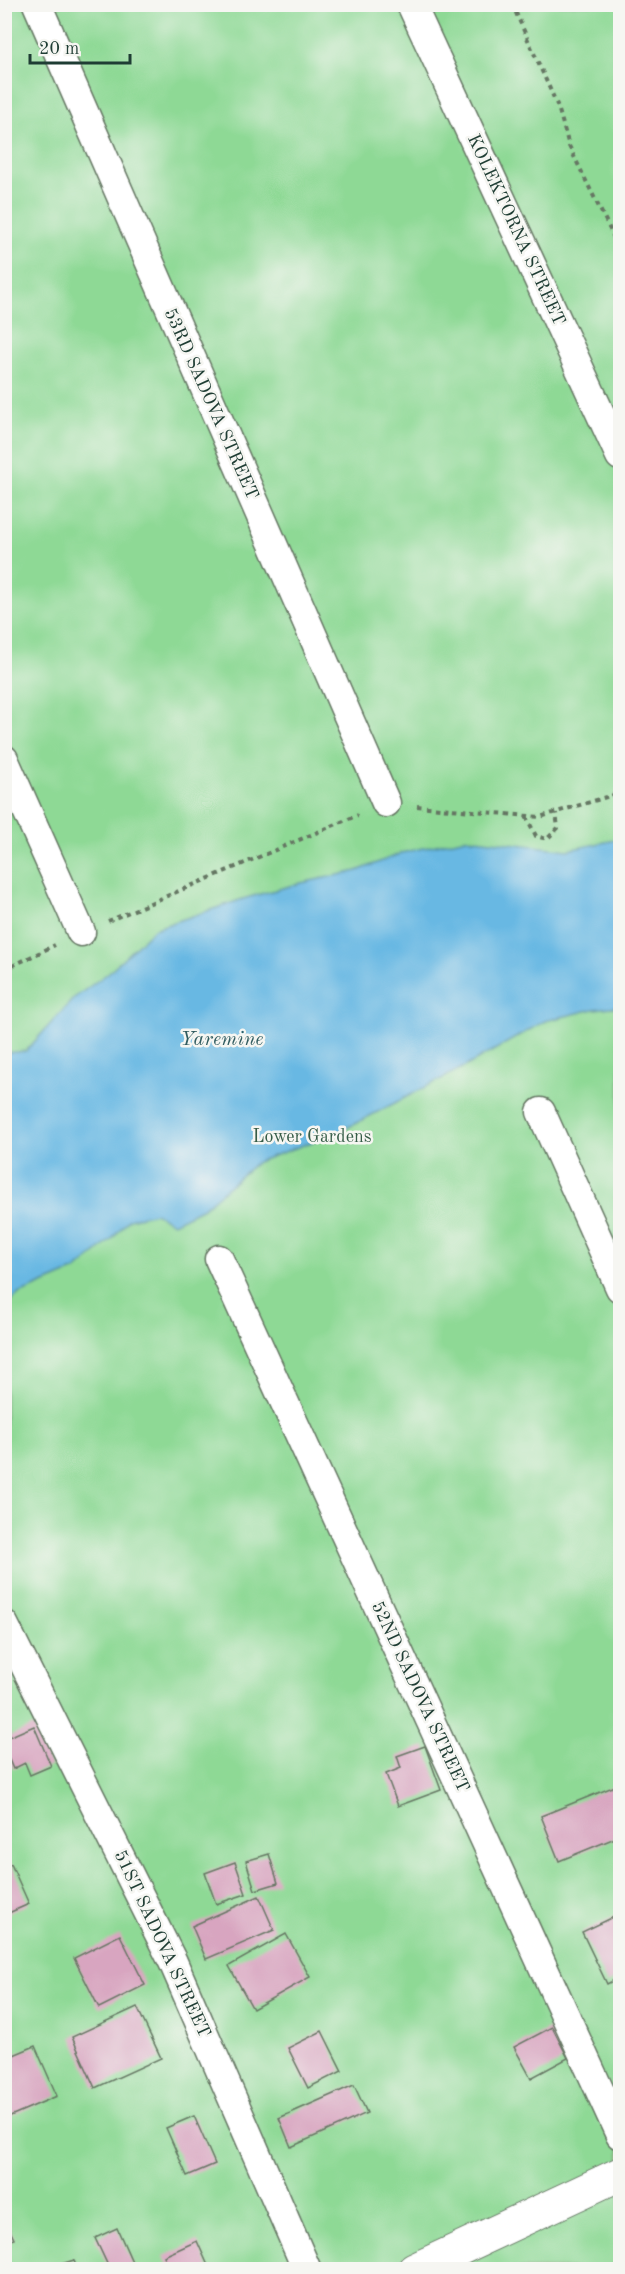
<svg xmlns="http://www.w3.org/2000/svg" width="625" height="2274" font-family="'Old Standard TT',serif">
  <rect width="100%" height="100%" fill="#f6f6f2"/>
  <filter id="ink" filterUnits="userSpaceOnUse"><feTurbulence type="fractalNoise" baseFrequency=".0167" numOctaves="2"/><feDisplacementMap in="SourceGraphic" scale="12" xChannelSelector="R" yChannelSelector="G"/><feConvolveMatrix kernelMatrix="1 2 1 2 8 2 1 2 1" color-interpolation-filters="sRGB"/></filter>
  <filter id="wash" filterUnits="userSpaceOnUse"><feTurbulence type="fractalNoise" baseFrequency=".008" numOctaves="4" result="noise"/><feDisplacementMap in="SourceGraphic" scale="24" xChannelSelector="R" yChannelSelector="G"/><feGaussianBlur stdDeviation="1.35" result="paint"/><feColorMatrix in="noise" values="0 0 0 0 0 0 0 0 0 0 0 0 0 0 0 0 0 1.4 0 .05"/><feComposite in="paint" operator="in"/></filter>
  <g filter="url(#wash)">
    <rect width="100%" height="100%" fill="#e6dfba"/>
    <rect fill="#8ed995" stroke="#568b64" stroke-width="1.5" x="5" y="5" width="615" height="2264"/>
    <polygon fill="#68b8e3" stroke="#447a8c" stroke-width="1.5" points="466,838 568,850 620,839 620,1006 594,1009 545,1021 468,1065 339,1132 257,1162 203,1208 173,1223 155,1213 129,1219 112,1239 76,1270 19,1294 5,1306 5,1053 26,1051 74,998 108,973 154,929 246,898 301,883 357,871 402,853"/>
    <g id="blocks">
      <g fill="#d8a5c0">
        <polygon points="34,1726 51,1766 30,1775 25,1763 13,1769 4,1748 4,1739"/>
        <polygon points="425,1746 441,1790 398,1806 386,1774 401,1768 397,1756"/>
        <polygon points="620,1784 620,1836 559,1861 541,1816"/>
        <polygon points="269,1854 278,1883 255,1890 246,1861"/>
        <polygon points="235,1862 246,1894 216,1904 205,1873"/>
        <polygon points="11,1864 29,1904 4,1915 4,1867"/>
        <polygon points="259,1896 274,1930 206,1959 192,1926"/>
        <polygon points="620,1914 620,1977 607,1984 582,1932"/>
        <polygon points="286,1934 310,1977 253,2009 229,1966"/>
        <polygon points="120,1935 145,1985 99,2008 74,1958"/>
        <polygon points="137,2007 161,2058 95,2088 72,2037"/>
        <polygon points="552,2027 568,2058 531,2078 514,2047"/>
        <polygon points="322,2031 342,2071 308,2088 288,2048"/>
        <polygon points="35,2046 57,2096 8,2117 4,2109 4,2059"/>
        <polygon points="354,2085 367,2113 291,2147 279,2118"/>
        <polygon points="194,2116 215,2164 187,2176 166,2128"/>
        <polygon points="4,2218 14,2239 4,2244"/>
        <polygon points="117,2228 133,2264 122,2270 110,2270 95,2238"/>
        <polygon points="197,2241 210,2270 170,2270 164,2256"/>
        <polygon points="74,2260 77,2270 45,2270 45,2269"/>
      </g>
    </g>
  </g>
  <g filter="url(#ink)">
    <use href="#blocks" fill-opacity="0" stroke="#657663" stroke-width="1.5"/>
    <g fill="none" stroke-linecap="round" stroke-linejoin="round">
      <g stroke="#657663" stroke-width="31">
        <g id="minor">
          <polyline points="37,4 386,803"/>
          <polyline points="411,4 620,456"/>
          <polyline points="4,759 81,932"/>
          <polyline points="541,1112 620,1288"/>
          <polyline points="219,1259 620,2135"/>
          <polyline points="4,1624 173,1962 307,2270"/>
        </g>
      </g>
      <g stroke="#657663" stroke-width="35">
        <polyline id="tertiary" points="414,2270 620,2174"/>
      </g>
      <g stroke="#657663" stroke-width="4" stroke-dasharray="4.5 4.5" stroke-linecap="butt">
        <polyline points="512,4 558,107 569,146 620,250"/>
        <polyline points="417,806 540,817 620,793"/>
        <polyline points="526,816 536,836 547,839 558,828 556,813"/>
        <polyline points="108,921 358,815"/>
        <polyline points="4,970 55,945"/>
      </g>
      <use href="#minor" stroke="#fff" stroke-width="28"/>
      <use href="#tertiary" stroke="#fff" stroke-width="33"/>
    </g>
  </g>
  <g text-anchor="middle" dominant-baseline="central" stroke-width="5" stroke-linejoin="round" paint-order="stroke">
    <g font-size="18" fill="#1f3d34" stroke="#f6f6f2">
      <text transform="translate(516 230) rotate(65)">KOLEKTORNA STREET</text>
      <text transform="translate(211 404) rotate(66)">53RD SADOVA STREET</text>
      <text transform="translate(420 1697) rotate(65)">52ND SADOVA STREET</text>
      <text transform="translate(162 1944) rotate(65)">51ST SADOVA STREET</text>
    </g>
    <g font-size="18" fill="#355c47" stroke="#f6f6f2">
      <text x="312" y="1137">Lower Gardens</text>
    </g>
    <g font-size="20" font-style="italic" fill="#315c60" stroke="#f6f6f2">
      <text x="222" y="1040">Yaremine</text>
    </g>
  </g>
  <rect width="625" height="2274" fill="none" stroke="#f6f6f2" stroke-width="24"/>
  <path d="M30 54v9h100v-9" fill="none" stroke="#1f3d34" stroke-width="3"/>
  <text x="39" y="54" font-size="18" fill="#1f3d34" stroke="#f6f6f2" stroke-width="4.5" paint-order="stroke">20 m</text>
</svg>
